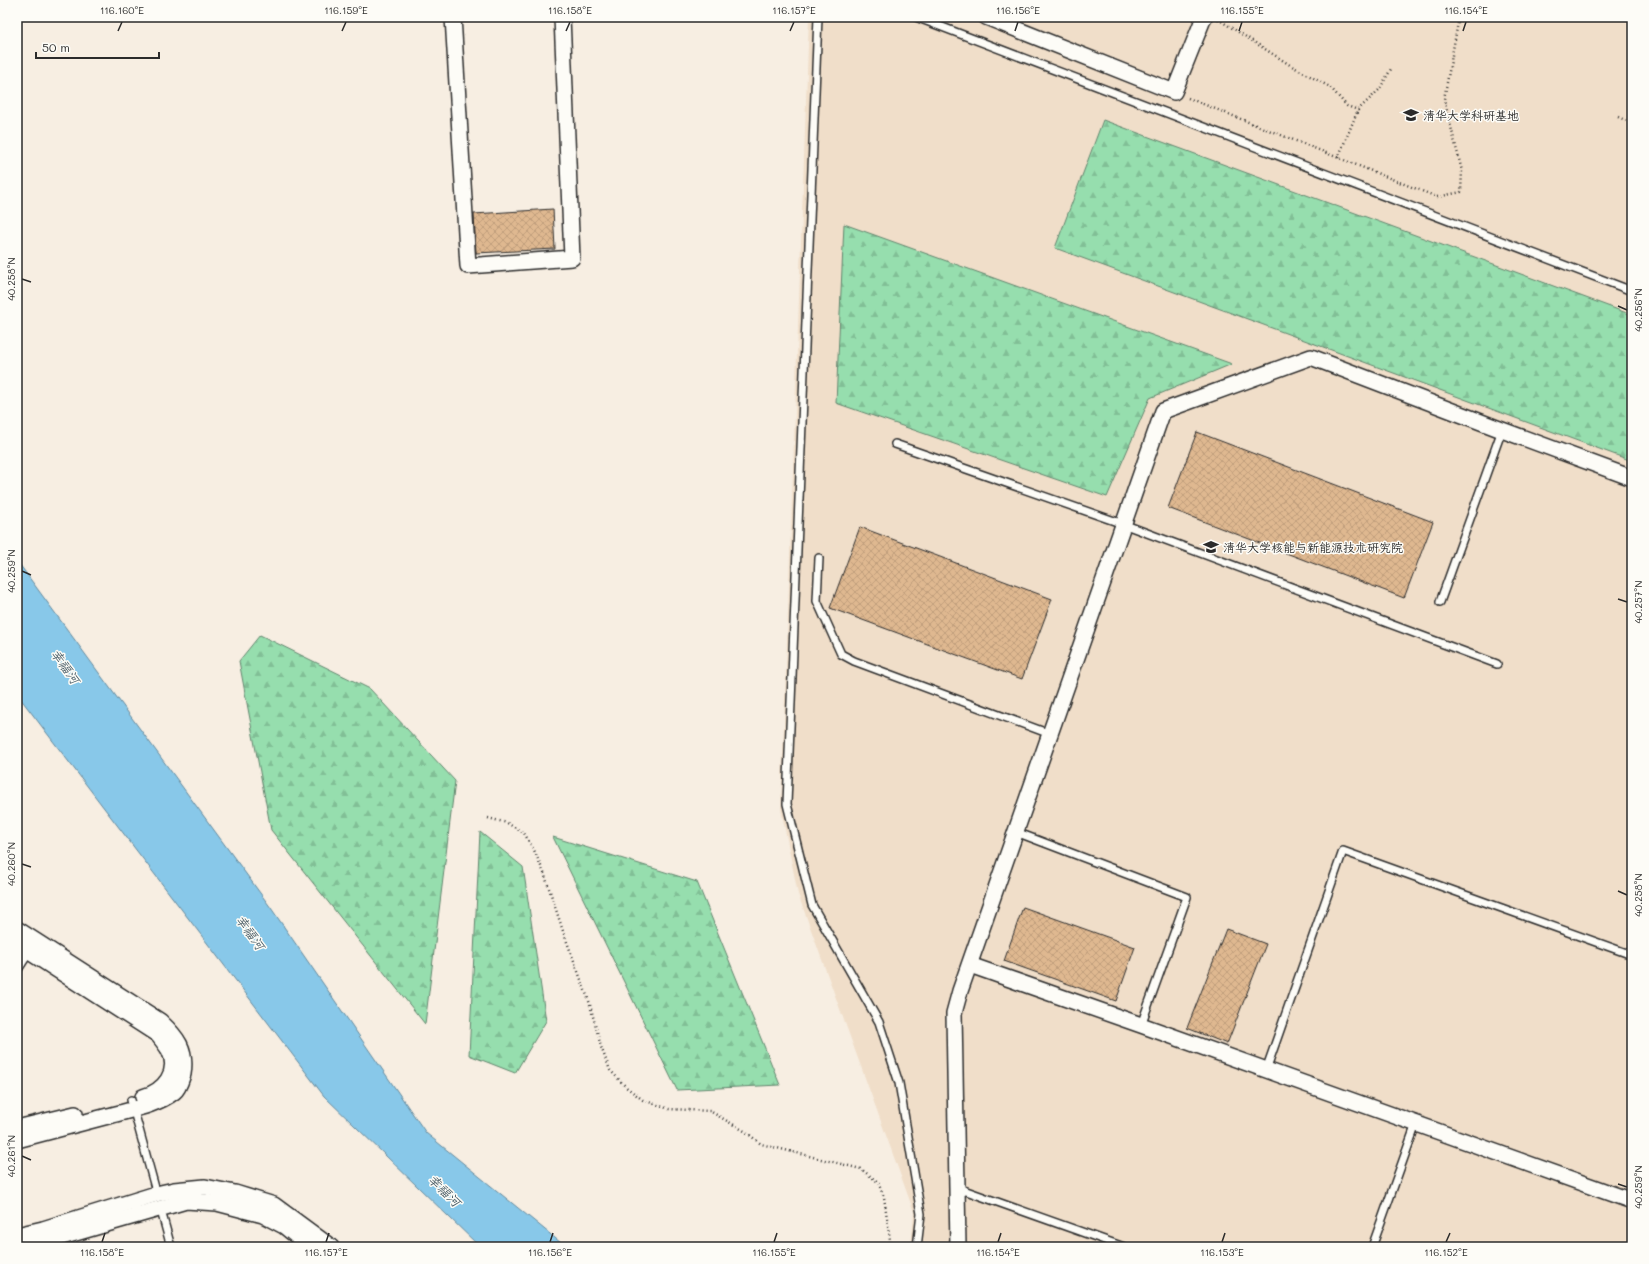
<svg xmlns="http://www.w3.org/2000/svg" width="1649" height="1264" font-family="Mali,'LXGW WenKai TC',sans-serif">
  <defs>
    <pattern id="forest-firs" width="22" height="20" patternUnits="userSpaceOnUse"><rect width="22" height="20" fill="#96deae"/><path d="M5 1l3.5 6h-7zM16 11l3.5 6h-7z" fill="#81bf96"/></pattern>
    <pattern id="building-cross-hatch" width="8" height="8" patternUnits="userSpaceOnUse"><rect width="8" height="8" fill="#dfb890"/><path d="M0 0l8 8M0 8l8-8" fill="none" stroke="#c09e7c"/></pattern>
  </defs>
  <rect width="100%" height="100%" fill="#f7eee2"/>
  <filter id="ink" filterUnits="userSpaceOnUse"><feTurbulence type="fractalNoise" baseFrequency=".025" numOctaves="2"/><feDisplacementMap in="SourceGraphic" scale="8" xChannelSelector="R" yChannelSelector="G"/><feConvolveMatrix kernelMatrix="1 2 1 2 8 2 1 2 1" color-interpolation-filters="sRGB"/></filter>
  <g filter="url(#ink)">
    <polygon fill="#f0dec9" points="809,17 1632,17 1632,1247 911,1247 914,1212 798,894 781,809"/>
    <g fill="url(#forest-firs)" stroke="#60846c">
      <polygon points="1103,120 1632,315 1632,461 1055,248"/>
      <polygon points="844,224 1232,364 1150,398 1107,497 836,403"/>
      <polygon points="260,635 370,689 455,781 425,1024 271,830 239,661"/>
      <polygon points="480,832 523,867 546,1021 515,1073 469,1055"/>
      <polygon points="553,837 697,882 780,1085 677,1090"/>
    </g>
    <polygon fill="#88c8e9" stroke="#63899d" points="17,561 271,908 426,1133 566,1247 480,1247 324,1096 17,694"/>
    <g fill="url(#building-cross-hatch)" stroke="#2b2b2b">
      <polygon points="553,209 555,249 476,253 474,214"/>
      <polygon points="1197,432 1433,522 1404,598 1168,508"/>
      <polygon points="860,527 1052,599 1022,679 830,608"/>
      <polygon points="1023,907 1135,947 1116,1001 1004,961"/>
      <polygon points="1226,929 1266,944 1227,1044 1187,1028"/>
    </g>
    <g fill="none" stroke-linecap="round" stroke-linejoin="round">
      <g stroke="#2b2b2b" stroke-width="10">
        <g id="service">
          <polyline points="818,17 787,804 812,905 879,1022 899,1083 921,1214 917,1247"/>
          <polyline points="916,17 1632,291"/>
          <polyline points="895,444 1123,524 1497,664"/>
          <polyline points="819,558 817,601 841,654 854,661 1050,734"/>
          <polyline points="1440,602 1502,430"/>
          <polyline points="1016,832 1187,897 1141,1025"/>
          <polyline points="17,971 30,951"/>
          <polyline points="1266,1070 1343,851 1632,955"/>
          <polyline points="131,1100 157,1195"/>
          <polyline points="958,1188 1124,1247"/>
          <polyline points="160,1207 171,1247"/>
          <polyline points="1372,1247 1416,1124"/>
        </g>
      </g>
      <g stroke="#2b2b2b" stroke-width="18">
        <g id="minor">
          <polyline points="453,17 468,266 572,258 562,17"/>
          <polyline points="986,17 1174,92 1204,17"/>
          <path d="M17 929 160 1021C177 1037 187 1049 183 1074 181 1080 179 1088 174 1092 156 1106 129 1110 108 1116 78 1124 47 1132 17 1140"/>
          <path d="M17 944 158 1035C162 1040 166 1045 169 1050 180 1072 164 1091 143 1097"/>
          <polyline points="970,965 1141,1025 1632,1201"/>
          <polyline points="17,1128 75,1114"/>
          <polyline points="17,1235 43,1229 156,1194 174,1190 205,1187 235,1193 274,1205 331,1247"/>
          <polyline points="27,1247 186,1201 217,1203 263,1215 284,1226 310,1247"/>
          <polyline points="958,1247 954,1013 960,991 1163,411 1311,357 1502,430 1632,478"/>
        </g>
      </g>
      <g stroke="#2b2b2b" stroke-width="2.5" stroke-dasharray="1 3" stroke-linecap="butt">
        <polyline points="1218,19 1290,65 1330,87 1347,106 1358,110 1379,90 1391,69"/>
        <polyline points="1188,98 1437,197 1461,192 1462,171 1444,99 1459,17"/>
        <polyline points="1618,117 1632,123"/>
        <polyline points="1338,158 1358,110"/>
        <polyline points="488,818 507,823 524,833 534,850 544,873 564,934 589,1001 601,1047 610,1070 626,1087 643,1100 669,1109 710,1111 746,1132 761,1144 861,1169 878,1182 884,1197 891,1247"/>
      </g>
      <use href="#service" stroke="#fdfcf7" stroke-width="7"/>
      <use href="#minor" stroke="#fdfcf7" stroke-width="15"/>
    </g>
  </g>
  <path fill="none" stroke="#2b2b2b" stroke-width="1.5" d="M118 31 122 22M342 31 346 22M566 31 570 22M790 31 794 22M1015 31 1018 22M1239 31 1242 22M1463 31 1466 22M22 279 31 282M1618 306 1627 310M22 571 31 575M1618 599 1627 602M22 864 31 867M1618 891 1627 895M22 1156 31 1160M1618 1184 1627 1187M102 1242 105 1233M326 1242 329 1233M550 1242 553 1233M774 1242 777 1233M998 1242 1001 1233M1222 1242 1225 1233M1446 1242 1450 1233"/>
  <defs>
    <g id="university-bare" transform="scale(1.2)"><path d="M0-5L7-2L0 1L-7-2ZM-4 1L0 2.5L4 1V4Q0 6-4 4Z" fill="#2b2b2b" stroke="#fdfcf7" stroke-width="2.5" paint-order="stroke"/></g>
  </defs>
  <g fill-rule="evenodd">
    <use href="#university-bare" x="1411" y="115"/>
    <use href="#university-bare" x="1211" y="547"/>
  </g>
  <g text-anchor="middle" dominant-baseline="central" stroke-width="3" stroke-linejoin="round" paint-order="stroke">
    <g font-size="12" fill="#2b2b2b" stroke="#fdfcf7" text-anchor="start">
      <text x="1423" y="115">清华大学科研基地</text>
      <text x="1223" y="547">清华大学核能与新能源技术研究院</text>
    </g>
    <g font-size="13" font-style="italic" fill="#475a64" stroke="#fdfcf7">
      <text transform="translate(66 666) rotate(55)">幸福河</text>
      <text transform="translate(251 932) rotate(55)">幸福河</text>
      <text transform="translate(445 1190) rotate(45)">幸福河</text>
    </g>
  </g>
  <rect width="1649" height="1264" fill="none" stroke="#fdfcf7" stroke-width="44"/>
  <path d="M36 52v6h123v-6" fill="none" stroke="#2b2b2b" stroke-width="2"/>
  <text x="42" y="52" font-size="12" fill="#2b2b2b" stroke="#fdfcf7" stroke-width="3" paint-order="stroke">50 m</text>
  <rect x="22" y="22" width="1605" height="1220" fill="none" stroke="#2b2b2b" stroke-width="1.5"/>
  <g font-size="10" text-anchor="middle" fill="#2b2b2b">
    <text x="122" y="14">116.160°E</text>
    <text x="346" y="14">116.159°E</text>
    <text x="570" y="14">116.158°E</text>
    <text x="794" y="14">116.157°E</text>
    <text x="1018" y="14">116.156°E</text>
    <text x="1242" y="14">116.155°E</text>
    <text x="1466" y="14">116.154°E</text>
    <text transform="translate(11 279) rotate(-90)" y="4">40.258°N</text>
    <text transform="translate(1638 310) rotate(-90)" y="4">40.256°N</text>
    <text transform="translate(11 571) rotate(-90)" y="4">40.259°N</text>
    <text transform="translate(1638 602) rotate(-90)" y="4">40.257°N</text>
    <text transform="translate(11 864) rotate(-90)" y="4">40.260°N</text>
    <text transform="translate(1638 895) rotate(-90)" y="4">40.258°N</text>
    <text transform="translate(11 1156) rotate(-90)" y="4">40.261°N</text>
    <text transform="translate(1638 1187) rotate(-90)" y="4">40.259°N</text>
    <text x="102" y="1256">116.158°E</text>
    <text x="326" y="1256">116.157°E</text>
    <text x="550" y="1256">116.156°E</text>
    <text x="774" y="1256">116.155°E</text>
    <text x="998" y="1256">116.154°E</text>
    <text x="1222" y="1256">116.153°E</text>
    <text x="1446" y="1256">116.152°E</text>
  </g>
</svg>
